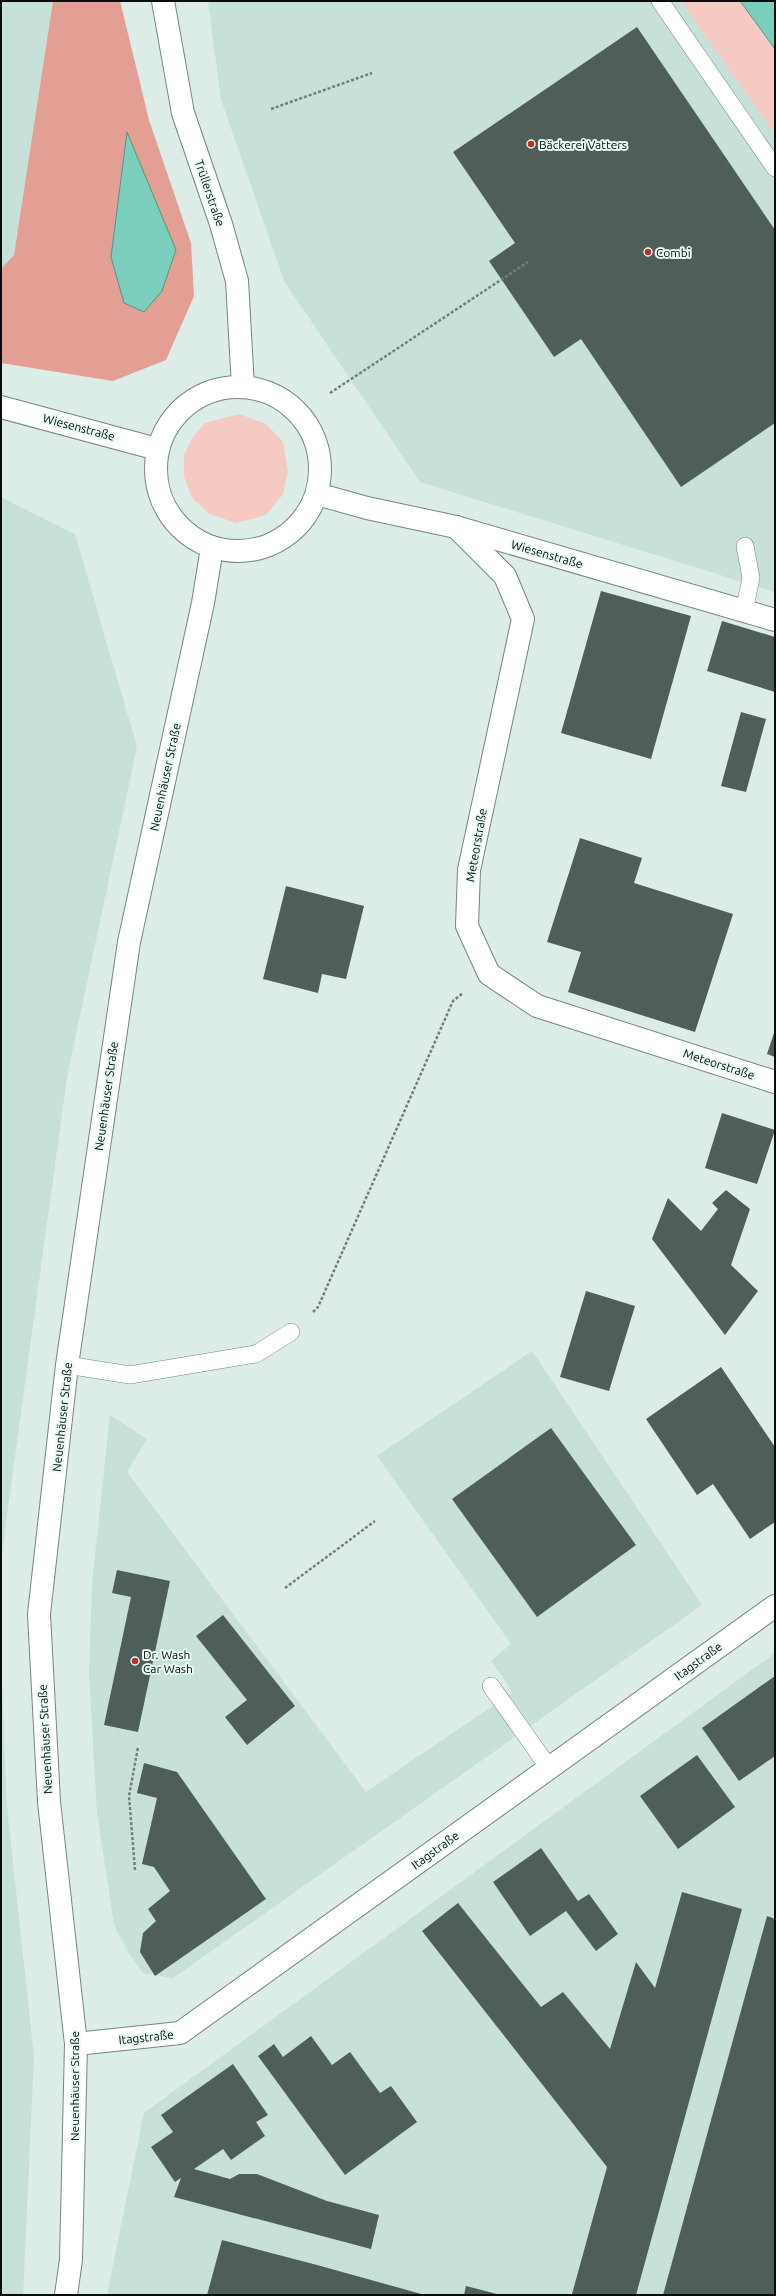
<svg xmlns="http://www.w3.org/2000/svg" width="776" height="2296" font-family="Ubuntu,sans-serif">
  <rect width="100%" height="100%" fill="#dcece7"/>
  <g fill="#c7e0da">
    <polygon points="1,1 53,1 14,255 1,269"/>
    <polygon points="208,1 681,1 775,134 775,592 420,482 284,281 221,99"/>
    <polygon points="1,497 75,534 137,747 67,1077 1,1559"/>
    <polygon points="532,1351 702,1605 173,1978 143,1973 129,1954 114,1925 97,1812 89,1674 92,1584 110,1415 147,1439 127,1472 366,1792 513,1692 491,1661 511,1644 377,1456"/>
    <polygon points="775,1653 775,2295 107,2295 144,2113"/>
    <polygon points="1,1661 7,1807 34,2057 23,2295 1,2295"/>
  </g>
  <g fill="#f5cac2">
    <polygon points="681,1 740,1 775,49 775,134"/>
    <polygon points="239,414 266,424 283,442 288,472 283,494 266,515 236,523 210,514 193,499 184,477 184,455 193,437 205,423"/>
  </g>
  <polygon fill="#e49f94" points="53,1 120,1 149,120 191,243 194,296 166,360 113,381 1,363 1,269 14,255"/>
  <g fill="#7ccebc" stroke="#5a9488">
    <polygon points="740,1 775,1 775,49"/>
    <polygon points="127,132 176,250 162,291 144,312 124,303 111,257"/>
  </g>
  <g fill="#505e5a">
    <polygon points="637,27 775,230 775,423 681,487 581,339 554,357 489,261 515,243 453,152"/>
    <polygon points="601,591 691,616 651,759 561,733"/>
    <polygon points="722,621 775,637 775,692 707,671"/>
    <polygon points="741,712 766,719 746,792 721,786"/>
    <polygon points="580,838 642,858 634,883 733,914 695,1032 568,992 581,952 547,942"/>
    <polygon points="286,886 364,906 346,979 322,974 318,993 263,979"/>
    <polygon points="775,1030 775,1057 767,1054"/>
    <polygon points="722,1113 775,1130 757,1184 705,1168"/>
    <polygon points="726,1190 750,1209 731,1265 758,1291 725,1335 652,1239 668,1198 701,1231 718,1209 712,1203"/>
    <polygon points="586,1291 635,1306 609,1391 560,1377"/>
    <polygon points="721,1367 775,1447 775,1522 750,1539 713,1484 697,1495 646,1419"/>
    <polygon points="551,1428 636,1545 537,1617 452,1499"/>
    <polygon points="117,1570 170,1581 138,1732 104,1725 131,1597 112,1593"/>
    <polygon points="223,1615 295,1706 247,1745 225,1717 247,1700 196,1636"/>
    <polygon points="775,1676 775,1756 739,1781 702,1728"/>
    <polygon points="697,1755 735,1807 678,1849 640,1796"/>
    <polygon points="144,1763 177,1772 266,1899 155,1976 140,1952 143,1933 156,1921 148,1909 170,1891 154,1867 142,1864 157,1798 137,1793"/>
    <polygon points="541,1848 578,1901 589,1894 618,1934 596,1951 566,1911 530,1936 493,1882"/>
    <polygon points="682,1892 742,1909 636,2295 575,2295 572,2294 607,2167 422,1931 458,1903 541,2007 563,1992 610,2049 636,1962 655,1988"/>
    <polygon points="767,1916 775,1919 775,2295 663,2295"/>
    <polygon points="311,2036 332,2065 350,2052 380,2093 391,2086 417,2122 345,2175 258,2056 274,2044 283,2057"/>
    <polygon points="233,2064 268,2115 256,2122 265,2136 231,2160 223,2149 194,2169 230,2179 239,2174 257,2174 327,2201 379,2215 371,2249 174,2197 181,2178 175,2182 151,2147 173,2132 161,2115"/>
    <polygon points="222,2240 317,2265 425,2295 207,2295"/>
    <polygon points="466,2286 497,2294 497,2295 464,2295"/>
  </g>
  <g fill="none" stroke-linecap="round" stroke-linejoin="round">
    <g stroke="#768581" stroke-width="18">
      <g id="lane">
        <polyline points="660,1 775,168"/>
        <polyline points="744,611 751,578 745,546"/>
        <polyline points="67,1365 130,1375 256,1354 291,1332"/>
        <polyline points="491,1686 549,1768"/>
      </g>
    </g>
    <g stroke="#768581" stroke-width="24">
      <g id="street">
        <polyline points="317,494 367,508 456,527 775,620"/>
        <polyline points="456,527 505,576 523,619 469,870 467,926 489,974 537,1006 775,1082"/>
      </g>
    </g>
    <g stroke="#768581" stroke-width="24">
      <g id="secondary">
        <polyline points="163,1 183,113 221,224 237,281 243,387"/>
        <circle cx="238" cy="469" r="82"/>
        <polyline points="1,407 157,449"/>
        <polyline points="76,2044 180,2033 775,1606"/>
        <polyline points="66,2295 71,2260 76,2044 49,1802 39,1614 67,1365 129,942 203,603 212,548"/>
      </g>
    </g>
    <g stroke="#747e7b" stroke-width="2.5" stroke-dasharray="3 2" stroke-linecap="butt">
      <polyline points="271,109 372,73"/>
      <polyline points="330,393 528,262"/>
      <polyline points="313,1312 318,1307 453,1001 463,993"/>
      <polyline points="285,1588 375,1521"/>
      <polyline points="135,1870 129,1796 138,1747"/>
    </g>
    <use href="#lane" stroke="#fff" stroke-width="17"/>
    <use href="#street" stroke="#fff" stroke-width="22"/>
    <use href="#secondary" stroke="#fff" stroke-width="22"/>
  </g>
  <g fill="#bd3024" stroke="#e9f9f5" stroke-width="1.5">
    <circle cx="531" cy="144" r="4"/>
    <circle cx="648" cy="252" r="4"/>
    <circle cx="135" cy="1661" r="4"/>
  </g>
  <g text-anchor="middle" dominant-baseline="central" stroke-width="4" stroke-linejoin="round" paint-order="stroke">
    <g font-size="12" fill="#090e0d" stroke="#e9f9f5" text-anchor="start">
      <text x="539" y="144">Bäckerei Vatters</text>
      <text x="656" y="252">Combi</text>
      <text x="143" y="1654">Dr. Wash<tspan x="143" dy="14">Car Wash</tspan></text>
    </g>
    <g font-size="12" fill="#090e0d" stroke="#e9f9f5">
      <text transform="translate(210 193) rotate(71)">Trüllerstraße</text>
      <text transform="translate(79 427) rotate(15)">Wiesenstraße</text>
      <text transform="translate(547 554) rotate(16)">Wiesenstraße</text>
      <text transform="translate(165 777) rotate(-78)">Neuenhäuser Straße</text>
      <text transform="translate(476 845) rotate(-80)">Meteorstraße</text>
      <text transform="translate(719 1064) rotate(18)">Meteorstraße</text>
      <text transform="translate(106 1096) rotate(-82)">Neuenhäuser Straße</text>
      <text transform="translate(62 1417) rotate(-84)">Neuenhäuser Straße</text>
      <text transform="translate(698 1661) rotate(-36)">Itagstraße</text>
      <text transform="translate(45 1739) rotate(-93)">Neuenhäuser Straße</text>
      <text transform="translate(435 1850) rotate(-36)">Itagstraße</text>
      <text transform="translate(146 2037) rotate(-6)">Itagstraße</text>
      <text transform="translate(74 2086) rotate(-90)">Neuenhäuser Straße</text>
    </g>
  </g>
  <rect width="776" height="2296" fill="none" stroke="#090e0d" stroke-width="4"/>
</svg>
